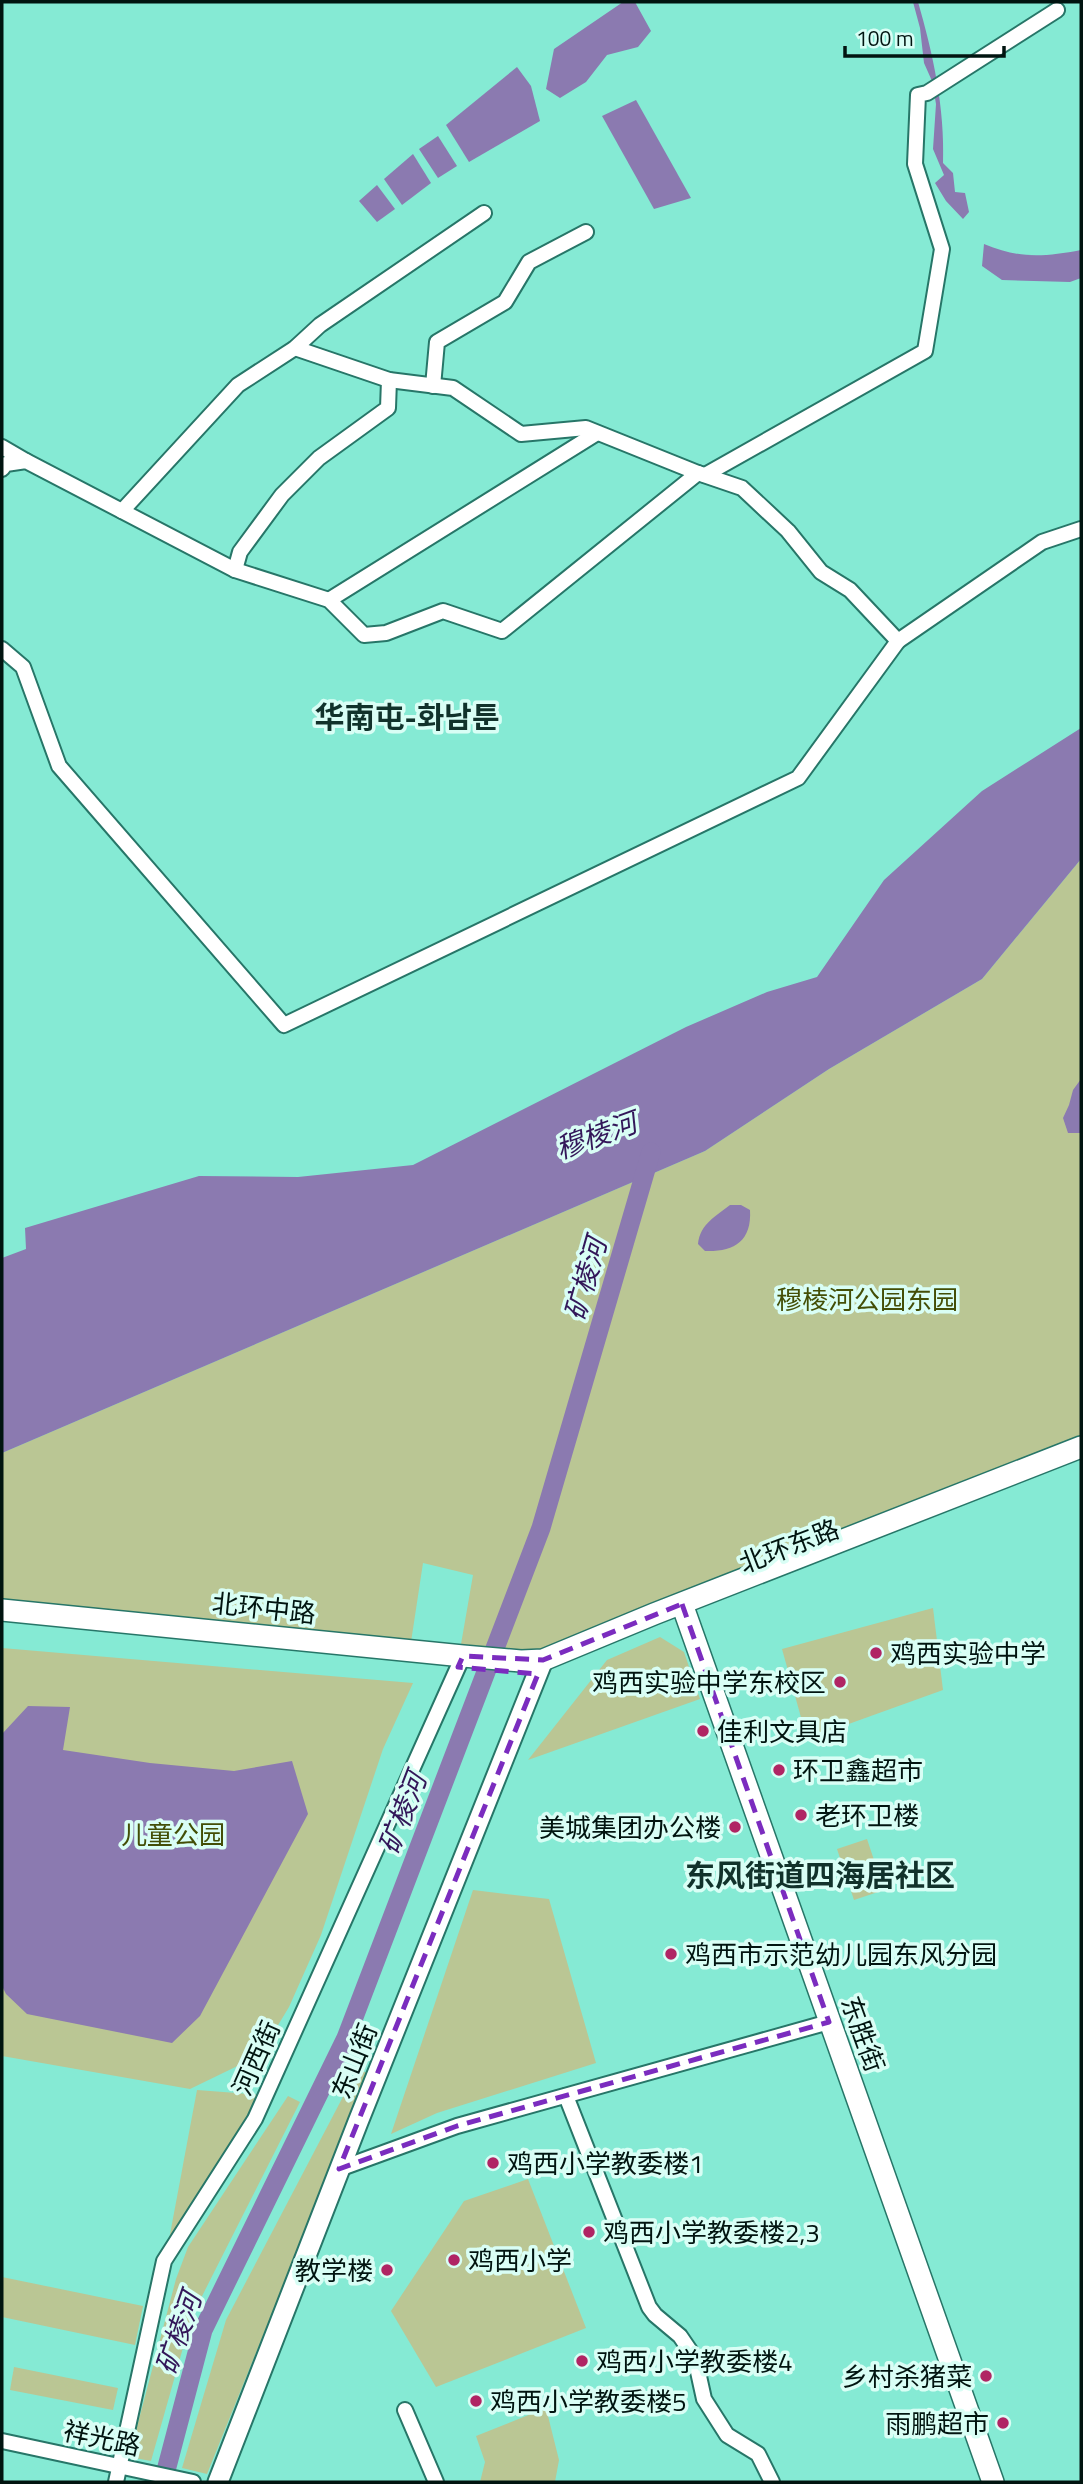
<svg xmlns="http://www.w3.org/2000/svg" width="1083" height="2484" font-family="'Titillium Web','Noto Sans SC','Noto Sans KR',sans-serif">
  <rect width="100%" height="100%" fill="#85ead4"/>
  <g fill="#bac694">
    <polygon points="1081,859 1081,1444 540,1656 460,1650 473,1575 423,1563 411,1642 2,1602 2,1453 705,1151 829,1069 982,979"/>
    <polygon points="933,1608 943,1690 807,1739 782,1649"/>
    <polygon points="660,1637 684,1652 700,1699 528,1760 607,1660"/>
    <polygon points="2,1648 413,1683 383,1749 321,1935 289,2007 260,2055 190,2089 2,2056"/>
    <polygon points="867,1839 884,1890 854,1900 837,1849"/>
    <polygon points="473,1890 549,1899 596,2063 437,2113 391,2134"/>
    <polygon points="357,2070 369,2073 207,2474 182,2468 226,2320"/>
    <polygon points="197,2090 261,2095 251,2120 168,2245"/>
    <polygon points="288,2096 300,2102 192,2316 151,2461 129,2457 176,2279 188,2247"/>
    <polygon points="528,2179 586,2328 436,2387 391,2311 464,2201"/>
    <polygon points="2,2277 143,2306 135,2345 2,2317"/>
    <polygon points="14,2367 118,2388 113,2410 10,2390"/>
    <polygon points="546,2408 559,2460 555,2482 480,2482 485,2462 476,2436"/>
  </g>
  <g fill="#8b7ab0">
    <polygon points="623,2 635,2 651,31 638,47 607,55 586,82 560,98 546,89 554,49"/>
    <path d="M913 2H918C933 54 945 108 943 163L953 173 955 192 965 193 969 212 963 219 946 201 935 183 944 175 933 149 936 104 932 81 924 63 920 28Z"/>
    <polygon points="517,67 531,86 540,121 469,162 446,125"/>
    <polygon points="636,100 691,198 654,209 602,116"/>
    <polygon points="438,136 457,166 438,178 419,149"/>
    <polygon points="413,154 431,183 402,205 384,179"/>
    <polygon points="377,185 395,209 377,222 359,201"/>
    <path d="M984 244C1020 259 1044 257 1081 250V278L1070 282 1002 280 982 266Z"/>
    <polygon points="1081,728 1081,859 982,979 829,1069 705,1151 2,1453 2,1258 26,1249 25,1228 199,1176 298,1177 413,1165 686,1027 767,992 817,977 884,880 982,791"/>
    <polygon points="1081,1079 1081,1133 1068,1133 1063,1118 1069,1105 1073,1090"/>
    <path d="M730 1205H741L750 1210C752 1242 733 1252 705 1251L698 1244C700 1224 716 1216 730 1205Z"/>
    <polygon points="28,1706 70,1707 63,1750 150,1763 234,1771 292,1761 308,1814 200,2016 172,2043 27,2014 6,1994 2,1986 2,1734"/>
  </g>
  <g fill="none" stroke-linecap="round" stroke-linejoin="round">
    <polyline stroke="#8b7ab0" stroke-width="19" points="163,2482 203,2330 346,2038 541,1528 651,1152"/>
    <g stroke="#277668" stroke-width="18">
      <g id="minor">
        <polyline points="295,348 389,380 453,388 521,434 586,428 698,473"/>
        <polyline points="433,386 437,342 505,302 529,262 586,232"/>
        <polyline points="2,447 26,461"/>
        <polyline points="2,469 6,464 26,461 235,570 329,600 364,635 386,633 443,611 502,631 698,473 742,488 788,531 821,572 850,590 898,641 1042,542 1081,529"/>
        <polyline points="705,475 925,351 942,249 915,164 918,95 927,93 1057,10"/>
        <polyline points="122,511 238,385 295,348 320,325 484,213"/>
        <polyline points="235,570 240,552 282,495 319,458 388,408 389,380"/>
        <polyline points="329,600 597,433"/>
        <polyline points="2,649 23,667 59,766 284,1025 798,778 898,641"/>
        <polyline points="566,2096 649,2307 655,2315 680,2336 695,2358 704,2399 727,2435 758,2454 772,2482"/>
        <polyline points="339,2169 457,2126 829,2022"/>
        <polyline points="405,2410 436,2482"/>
        <polyline points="2,2441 193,2482"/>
        <polyline points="116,2482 164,2261 255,2119 463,1656"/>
      </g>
    </g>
    <g stroke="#277668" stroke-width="23">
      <polyline id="major" points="218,2482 358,2122 543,1660"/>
    </g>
    <g stroke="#277668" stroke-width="24">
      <g id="highway">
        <polyline points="682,1604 993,2482"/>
        <polyline points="2,1610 463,1656 521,1661 543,1660 654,1614 1081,1447"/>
      </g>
    </g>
    <use href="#minor" stroke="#fff" stroke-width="14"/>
    <use href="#major" stroke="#fff" stroke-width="19"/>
    <use href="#highway" stroke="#fff" stroke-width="21"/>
  </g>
  <path fill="none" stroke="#7b2cbf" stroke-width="5" stroke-dasharray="14 9" stroke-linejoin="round" d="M682 1604 829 2022 457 2126 339 2169 538 1674 458 1667 463 1656 543 1660Z"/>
  <g fill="#b02564" stroke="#d9fef5" stroke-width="2.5">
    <circle cx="876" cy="1653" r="7"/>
    <circle cx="840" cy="1682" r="7"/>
    <circle cx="703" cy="1731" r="7"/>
    <circle cx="779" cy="1770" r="7"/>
    <circle cx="801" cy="1815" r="7"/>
    <circle cx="735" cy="1827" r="7"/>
    <circle cx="671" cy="1954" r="7"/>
    <circle cx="493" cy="2163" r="7"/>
    <circle cx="589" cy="2232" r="7"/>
    <circle cx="454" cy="2260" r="7"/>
    <circle cx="387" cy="2270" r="7"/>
    <circle cx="582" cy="2361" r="7"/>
    <circle cx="986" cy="2376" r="7"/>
    <circle cx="476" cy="2401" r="7"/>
    <circle cx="1003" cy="2423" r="7"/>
  </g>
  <g text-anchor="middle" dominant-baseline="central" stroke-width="7" stroke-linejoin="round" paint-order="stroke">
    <g font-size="26" fill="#434e06" stroke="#d9fef5">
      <text x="867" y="1299">穆棱河公园东园</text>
      <text x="173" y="1834">儿童公园</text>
    </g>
    <g font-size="26" fill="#011410" stroke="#d9fef5">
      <text transform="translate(789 1546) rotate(-21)">北环东路</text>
      <text transform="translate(264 1608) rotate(6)">北环中路</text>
      <text transform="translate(863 2034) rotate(70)">东胜街</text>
      <text transform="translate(256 2058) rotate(-66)">河西街</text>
      <text transform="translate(354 2061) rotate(-68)">东山街</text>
      <text transform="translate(102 2438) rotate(12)">祥光路</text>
    </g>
    <g font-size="26" fill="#011410" stroke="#d9fef5" text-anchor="start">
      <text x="890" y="1653">鸡西实验中学</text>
      <text x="826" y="1682" text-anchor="end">鸡西实验中学东校区</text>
      <text x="717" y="1731">佳利文具店</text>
      <text x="793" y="1770">环卫鑫超市</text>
      <text x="815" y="1815">老环卫楼</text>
      <text x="721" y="1827" text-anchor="end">美城集团办公楼</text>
      <text x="685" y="1954">鸡西市示范幼儿园东风分园</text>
      <text x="507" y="2163">鸡西小学教委楼1</text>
      <text x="603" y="2232">鸡西小学教委楼2,3</text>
      <text x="468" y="2260">鸡西小学</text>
      <text x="373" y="2270" text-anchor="end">教学楼</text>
      <text x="596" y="2361">鸡西小学教委楼4</text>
      <text x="972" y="2376" text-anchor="end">乡村杀猪菜</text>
      <text x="490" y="2401">鸡西小学教委楼5</text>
      <text x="989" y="2423" text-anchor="end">雨鹏超市</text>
    </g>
    <g font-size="28" font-style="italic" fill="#331759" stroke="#d9fef5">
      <text transform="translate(596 1135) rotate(-20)">穆棱河</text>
      <text transform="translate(585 1279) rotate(-74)">矿棱河</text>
      <text transform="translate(402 1813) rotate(-69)">矿棱河</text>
      <text transform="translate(178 2333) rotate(-71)">矿棱河</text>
    </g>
    <g font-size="30" font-weight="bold" fill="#11322b" stroke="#d9fef5">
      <text x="407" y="717">华南屯-화남툰</text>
      <text x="820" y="1875">东风街道四海居社区</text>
    </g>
  </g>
  <rect width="1083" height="2484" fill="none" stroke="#011410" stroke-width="7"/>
  <path d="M845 46v10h159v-10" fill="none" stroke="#011410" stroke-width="3.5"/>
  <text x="856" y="46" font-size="21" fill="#011410" stroke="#d9fef5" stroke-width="5" paint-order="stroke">100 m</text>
</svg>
